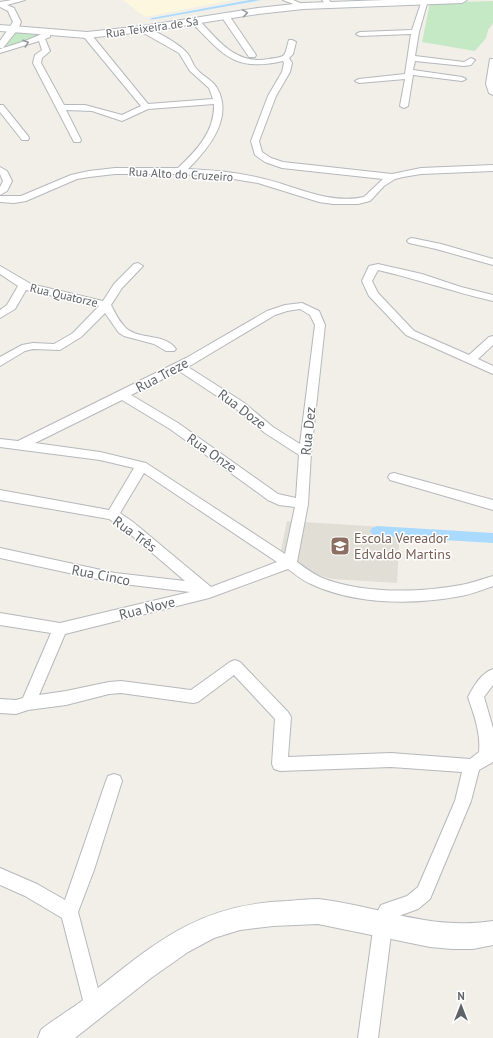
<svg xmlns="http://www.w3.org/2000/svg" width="493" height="1038" font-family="'PT Sans',sans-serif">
  <rect width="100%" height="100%" fill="#f1efe8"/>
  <polygon fill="#fef7e0" points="123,0 233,0 145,17"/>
  <polygon fill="#e1ded6" points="287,521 400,528 397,583 332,579 278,564"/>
  <g fill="#c5e8c5">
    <polygon points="493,1 493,23 488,30 486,38 475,51 422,42 430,3"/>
    <polygon points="12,29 51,33 0,51 0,46"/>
  </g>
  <polygon fill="#aadaff" points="250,0 261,0 150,20 152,18"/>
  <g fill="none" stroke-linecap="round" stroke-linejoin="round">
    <polygon fill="#aadaff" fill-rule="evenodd" points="377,526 493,533 493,543 377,536 372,534 370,531 372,528"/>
    <g stroke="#b5b8bc" stroke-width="2">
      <g id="street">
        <polygon points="12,0 25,0 7,5 14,8 21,22 18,29 3,48 0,48 0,41 13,22 8,11 0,7 0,2"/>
        <polygon points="283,0 293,0 307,6 301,7"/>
        <polygon points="322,0 329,0 333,5 327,6"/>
        <polygon points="422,0 428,0 419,32 415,56 464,62 471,58 475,60 471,65 464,66 415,61 413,70 462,77 466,79 462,81 413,75 408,106 404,108 400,106 405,79 359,83 355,81 359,79 405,74 411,34 360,36 356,34 360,32 412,30"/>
        <polygon points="222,14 228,14 256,55 255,57 249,57 221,16"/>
        <path d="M192 19H198C219 41 235 65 269 59 274 58 281 58 284 55 287 51 287 45 289 40H292L296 42 293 54 289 58 292 63 290 72 276 96 259 141 262 152 271 158 283 162 392 174 421 168 493 165V171L421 174 403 177 395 179 384 186 370 201 358 204H333L319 202 258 183 216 176 180 174H115L89 177 77 179 26 201 14 203 0 202V196H21L71 175 89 171 115 168H178C197 150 215 131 214 104L148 109 122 121 92 111 66 110 81 140 80 142H74L33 63 35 55 42 50 39 41 0 53V49L25 41 44 33H50V37L45 39 50 51 42 58 41 63 64 105H85L122 115 141 106 84 37 83 35 87 33H90L148 104 213 99 209 88 190 71 179 53 140 31V27H143C155 30 180 44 188 54 191 58 192 63 195 67 201 76 212 79 217 88 234 118 208 149 188 169 212 170 236 172 260 178 294 185 328 205 364 197L383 179 282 168 265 162 255 155 251 141 268 96 282 72 284 63 283 61C234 72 224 55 192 23Z"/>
        <polygon points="490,59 493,59 493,95 489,93 486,84"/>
        <polygon points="0,105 3,105 28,136 29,138 28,140 22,140 0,112"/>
        <polygon points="0,167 7,171 12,181 7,191 0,195 0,187 3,181 0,174"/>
        <polygon points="412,238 441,244 493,259 493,265 436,249 409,243 407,241 409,239"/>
        <path d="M138 263 143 266 122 288 111 305C115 313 120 323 127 329 140 340 165 333 176 349L174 351H166L154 344 124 336 119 333 105 313 81 337 60 350 33 349 25 351 0 366V357L22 345 33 343 54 344 73 333 99 306 26 290 15 309 0 318V310L7 305 18 286 0 274V266L31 284 103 301 114 284 134 264Z"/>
        <path d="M378 264 422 274 461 287 493 295V301C454 292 417 279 378 270L372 281 378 293 414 331 469 355 489 337 493 336V345L478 359 493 366V374L406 335 369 296 362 281 369 266Z"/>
        <path d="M302 303 319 311 325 325 311 453 308 504 297 562C304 567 312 573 320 577 360 594 418 593 461 585 472 583 482 579 493 576V586C482 590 472 594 461 596 413 605 356 605 311 584 303 581 295 574 288 569L209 598 65 634 39 695 66 691 109 682 121 681 191 690 230 662 235 660 240 662 288 712 291 717 288 757 391 753 470 759 479 752C481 733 474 715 468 697 474 686 481 673 493 669V685L484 697 493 728V762L479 770 471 801 430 899 418 909 393 918 378 1038H358L375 916 381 905 407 896 418 887 455 801 462 772 391 767 280 771 274 769 272 764 275 719 234 675 198 702 193 703 121 693 109 694 66 705 28 710 16 714 0 713V699L16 700 23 698 51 633 0 625V613L60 623 190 592 115 583 0 558V548L115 573 185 581 123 528 109 519 0 500V490L109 510 134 468 100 460 0 447V439L18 441 186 358 267 311 285 305ZM300 309 310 315 315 325 300 444 273 427 243 402 188 367 275 315 287 311ZM179 371 235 408 265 433 299 455 296 498 278 494 178 423 131 395ZM122 400 170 429 268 500 279 505 295 507 285 554 146 463 100 452 35 443ZM144 473 277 562 211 587 133 522 120 513Z"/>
        <polygon points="394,473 493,500 493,510 390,480 388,477 390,474"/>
        <polygon points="114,774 120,776 122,781 94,870 78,912 103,1008 101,1015 94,1017 87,1015 85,1008 62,918 25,896 0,885 0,868 37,884 65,900 106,781 108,776"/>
      </g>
    </g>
    <g stroke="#b6babf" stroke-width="2">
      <g id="secondary">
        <polygon points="385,0 467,0 462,3 303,9 258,14 143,32 87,38 0,31 0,25 87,32 143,26 258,8 303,3"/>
        <path d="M318 899C380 906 428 931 493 921V945L473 949H452L430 947 318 924 273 926 240 930 214 938 188 952 151 978 75 1038H38C39 1035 40 1032 41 1030 45 1025 76 1006 83 1000 152 946 195 904 288 901 298 900 308 899 318 899Z"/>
      </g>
    </g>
    <use href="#street" fill="#fff" fill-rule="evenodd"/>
    <use href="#secondary" fill="#fff" fill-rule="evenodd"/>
  </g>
  <defs><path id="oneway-chevron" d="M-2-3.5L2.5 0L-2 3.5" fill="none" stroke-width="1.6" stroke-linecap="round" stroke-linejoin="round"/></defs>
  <g stroke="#979a9d">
    <use href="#oneway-chevron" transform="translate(245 13) rotate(-9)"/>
    <use href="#oneway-chevron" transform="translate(26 43) rotate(-19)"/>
  </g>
  <defs>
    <g id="school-square" transform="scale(1)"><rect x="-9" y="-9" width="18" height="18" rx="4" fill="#8d6e63" stroke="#fff"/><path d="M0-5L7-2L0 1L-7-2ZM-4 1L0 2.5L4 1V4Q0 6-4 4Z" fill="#fff"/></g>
  </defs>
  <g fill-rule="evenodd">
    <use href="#school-square" x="340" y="546"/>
  </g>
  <g text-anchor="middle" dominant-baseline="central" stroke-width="3" stroke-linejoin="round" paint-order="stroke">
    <g font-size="12" fill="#5f6368" stroke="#fff">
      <text transform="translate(152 27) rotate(-8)">Rua Teixeira de Sá</text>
      <text transform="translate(181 174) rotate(3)">Rua Alto do Cruzeiro</text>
      <text transform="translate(64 295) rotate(13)">Rua Quatorze</text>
    </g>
    <g font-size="14" fill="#5f6368" stroke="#fff">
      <text transform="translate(162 375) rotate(-28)">Rua Treze</text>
      <text transform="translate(242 409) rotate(37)">Rua Doze</text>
      <text transform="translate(308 431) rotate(-84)">Rua Dez</text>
      <text transform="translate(212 453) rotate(35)">Rua Onze</text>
      <text transform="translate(135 534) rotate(36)">Rua Três</text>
      <text transform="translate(101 575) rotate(11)">Rua Cinco</text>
      <text transform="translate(147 608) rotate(-14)">Rua Nove</text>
    </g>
    <g font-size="14" fill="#785e54" stroke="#fff" text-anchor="start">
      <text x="354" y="538">Escola Vereador<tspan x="354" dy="16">Edvaldo Martins</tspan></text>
    </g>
  </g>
  <g transform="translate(461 1006)" stroke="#ffffff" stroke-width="3" paint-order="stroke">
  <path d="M0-3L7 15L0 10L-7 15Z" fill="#5f6368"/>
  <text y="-6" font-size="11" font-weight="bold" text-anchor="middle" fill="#5f6368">N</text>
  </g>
</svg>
